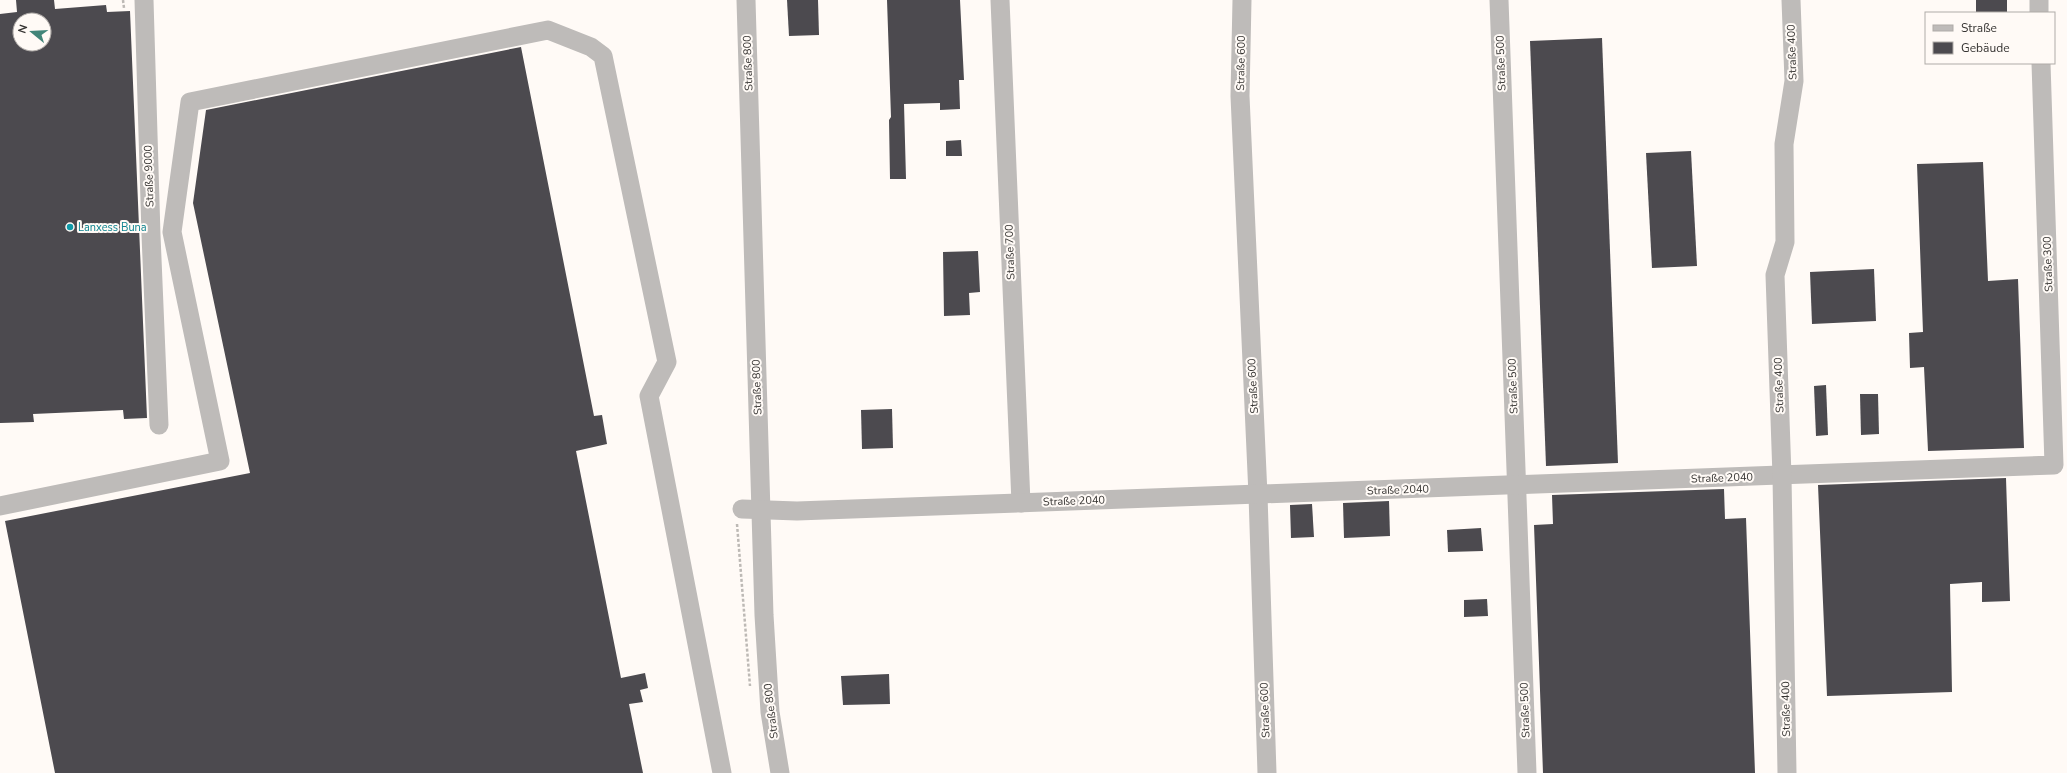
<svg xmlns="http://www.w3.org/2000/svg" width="2067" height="773" font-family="'Nunito Sans',sans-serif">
  <rect width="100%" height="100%" fill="#fffaf6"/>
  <g fill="#4c4a4f" fill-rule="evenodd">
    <path d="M16 0H54L55 9 106 5 107 12 130 11 147 418 124 419 123 410 33 414 34 422 0 423V14L17 12ZM20 20H44V44H20Z"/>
    <polygon points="787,0 818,0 819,35 789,36"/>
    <polygon points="887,0 960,0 964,80 959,80 960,109 940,110 940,103 904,104 906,179 890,179 889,120 891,117"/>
    <rect x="1976" y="0" width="31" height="13"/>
    <polygon points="1602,38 1618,463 1546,466 1530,41"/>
    <polygon points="521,47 594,416 602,415 607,444 576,451 621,678 645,673 648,688 640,690 643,702 629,704 643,773 55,773 5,521 250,473 193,203 206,110"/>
    <polygon points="961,140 962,156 946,156 946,141"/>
    <polygon points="1691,151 1697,266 1652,268 1646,153"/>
    <polygon points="1983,162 1988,281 2018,279 2024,448 1928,451 1924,367 1910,368 1909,333 1923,332 1917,164"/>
    <polygon points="978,251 980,292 969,293 970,315 944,316 943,252"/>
    <polygon points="1874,269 1876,321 1812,324 1810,272"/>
    <polygon points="1826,385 1828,435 1816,436 1814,386"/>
    <polygon points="1860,394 1878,394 1879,434 1861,435"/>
    <polygon points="892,409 893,448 862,449 861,410"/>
    <polygon points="2006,478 2010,601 1982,602 1982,582 1950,584 1952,692 1827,696 1818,485"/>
    <polygon points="1724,489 1725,519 1746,518 1755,773 1543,773 1534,525 1553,524 1552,495"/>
    <polygon points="1389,501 1390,536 1344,538 1343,503"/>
    <polygon points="1312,504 1314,537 1291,538 1290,505"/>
    <polygon points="1481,528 1483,551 1448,552 1447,530"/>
    <polygon points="1487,599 1488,616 1464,617 1464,600"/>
    <polygon points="889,674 890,704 843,705 841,676"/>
  </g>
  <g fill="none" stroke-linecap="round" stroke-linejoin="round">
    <g stroke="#bdb9b5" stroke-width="2.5" stroke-dasharray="3 2" stroke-linecap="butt">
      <polyline points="123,0 124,8"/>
      <polyline points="737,524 750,686"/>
    </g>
    <g stroke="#bebbb9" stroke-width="19">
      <polyline points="144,0 151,235 159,425"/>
      <polyline points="746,0 764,615 770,712 780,773"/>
      <polyline points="1000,0 1021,503"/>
      <polyline points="1242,0 1240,96 1258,495 1267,773"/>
      <polyline points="1499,0 1527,773"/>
      <polyline points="2039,0 2039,13"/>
      <polyline points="0,506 220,461 172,232 190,102 548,30 591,47 603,56 667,362 649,396 722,773"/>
      <polyline points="742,509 797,511 2054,465 2041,63"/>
      <polyline points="1787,773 1782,476 1775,275 1785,242 1784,144 1794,81 1791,0"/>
    </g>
  </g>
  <circle fill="#0f9aa8" stroke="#fffaf6" stroke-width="1.5" cx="70" cy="227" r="4"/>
  <g text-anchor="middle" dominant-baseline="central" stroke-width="4" stroke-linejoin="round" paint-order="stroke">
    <g font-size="11" fill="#363432" stroke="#fffaf6">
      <text transform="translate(1792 52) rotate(-92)">Straße 400</text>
      <text transform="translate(748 63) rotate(-92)">Straße 800</text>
      <text transform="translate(1241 63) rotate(-89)">Straße 600</text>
      <text transform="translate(1501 63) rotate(-92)">Straße 500</text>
      <text transform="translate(149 176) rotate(-92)">Straße 9000</text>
      <text transform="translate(1010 252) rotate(-92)">Straße 700</text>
      <text transform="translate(2048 264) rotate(-92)">Straße 300</text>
      <text transform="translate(1779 385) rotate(-92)">Straße 400</text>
      <text transform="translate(1253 386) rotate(-93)">Straße 600</text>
      <text transform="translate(1513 386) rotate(-92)">Straße 500</text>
      <text transform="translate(757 387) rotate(-92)">Straße 800</text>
      <text transform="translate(1722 478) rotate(-2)">Straße 2040</text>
      <text transform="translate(1398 490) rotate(-2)">Straße 2040</text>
      <text transform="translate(1074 501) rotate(-2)">Straße 2040</text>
      <text transform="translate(1786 709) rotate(-91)">Straße 400</text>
      <text transform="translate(1265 710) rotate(-92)">Straße 600</text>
      <text transform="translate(1525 710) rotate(-92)">Straße 500</text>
      <text transform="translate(771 711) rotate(-97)">Straße 800</text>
    </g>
    <g font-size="11" fill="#0d838f" stroke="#fffaf6" text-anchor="start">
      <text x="78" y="227">Lanxess Buna</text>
    </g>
  </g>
  <rect x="1925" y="12" width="130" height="52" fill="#fffaf6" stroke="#afaba8"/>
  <rect x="1933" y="25" width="20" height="6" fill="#bebbb9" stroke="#afaba8"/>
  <text x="1961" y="32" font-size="12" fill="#363432">Straße</text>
  <rect x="1933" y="42" width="20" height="12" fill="#4c4a4f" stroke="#afaba8"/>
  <text x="1961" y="52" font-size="12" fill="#363432">Gebäude</text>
  <g transform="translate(32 32) rotate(288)"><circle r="19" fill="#fffaf6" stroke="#afaba8"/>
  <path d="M0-3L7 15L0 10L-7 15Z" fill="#418579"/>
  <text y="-6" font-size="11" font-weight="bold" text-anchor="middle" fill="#363432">N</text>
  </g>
</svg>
